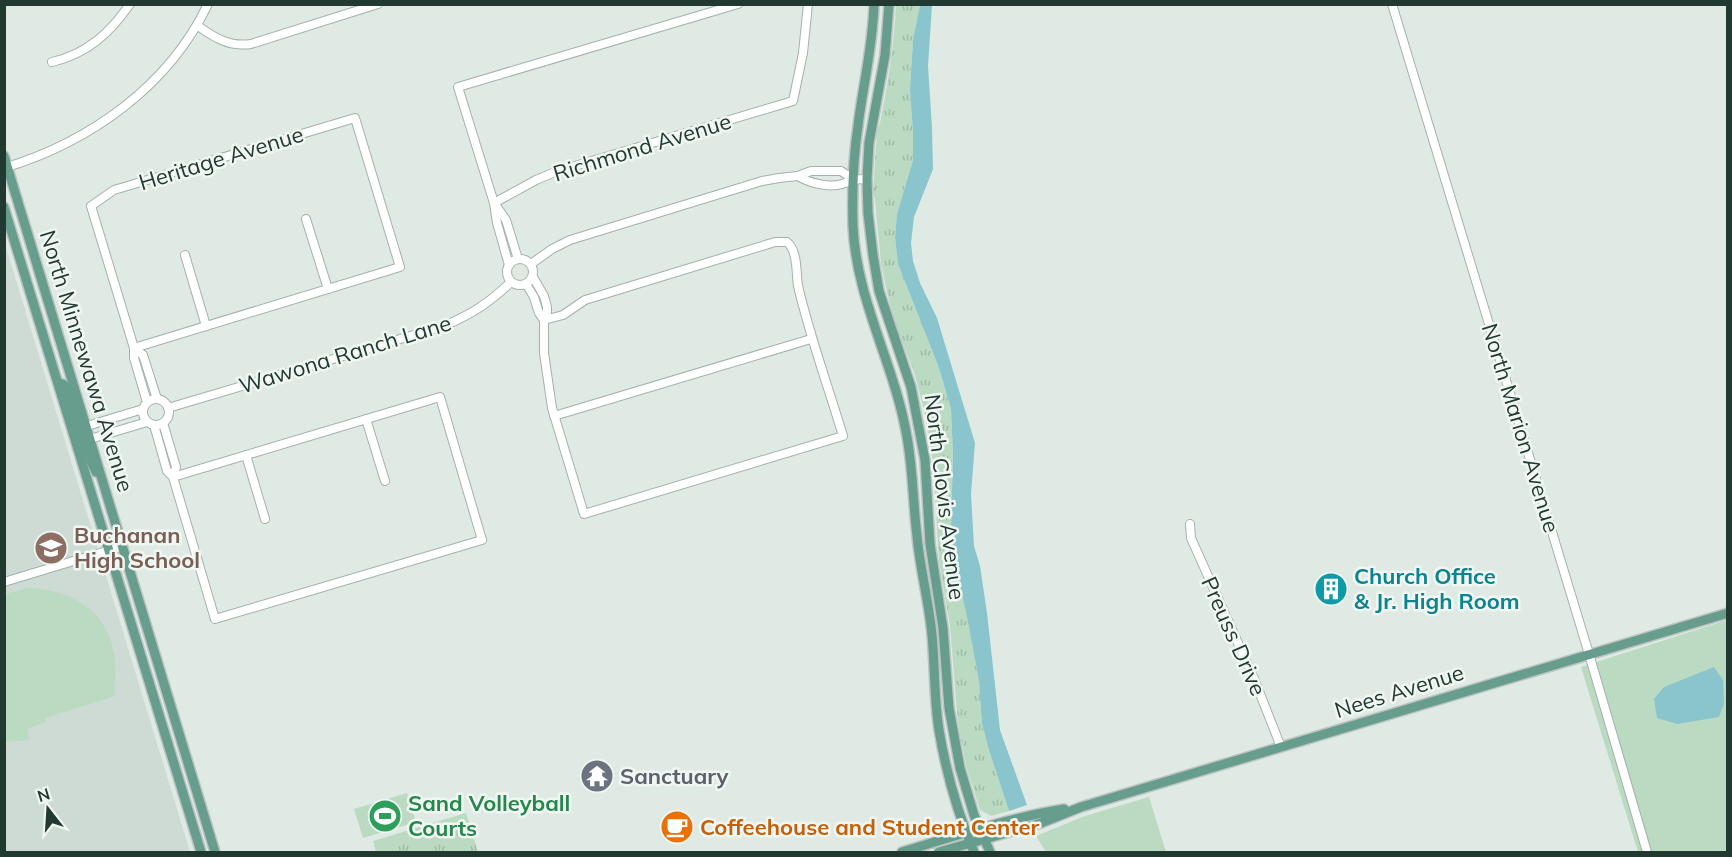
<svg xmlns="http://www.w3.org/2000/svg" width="1732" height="857" font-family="Mulish,sans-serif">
  <defs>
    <pattern id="park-tufts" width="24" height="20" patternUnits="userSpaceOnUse" patternTransform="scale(1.5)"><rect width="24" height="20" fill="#badac1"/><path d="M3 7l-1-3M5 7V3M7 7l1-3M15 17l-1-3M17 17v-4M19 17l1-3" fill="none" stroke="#a0bca6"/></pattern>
  </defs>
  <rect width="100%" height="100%" fill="#e0eae5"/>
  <polygon fill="#cedad4" points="5,244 190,852 5,852"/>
  <g fill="#badac1">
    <path d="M28 588C73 590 109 611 115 659 117 671 113 684 115 696L45 718 46 722 27 729 29 740 5 742V594Z"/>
    <polygon points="1727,620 1727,852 1638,852 1581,667"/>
    <polygon points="407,793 416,822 363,838 354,809"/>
    <polygon points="1149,797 1166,852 1046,852 1036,836 1085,816"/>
  </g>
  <g fill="url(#park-tufts)">
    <path d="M896 5H920L913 40 910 90 913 133V160L897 214 895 237 898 264 939 368 951 409 953 455 951 527 957 573 967 617 979 681 982 724 989 750 1009 811 991 816 980 810 967 769 958 724 950 626 939 561 933 461 924 410 915 375 895 323 887 292 881 263 875 199 873 193 877 130 880 123C888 84 894 45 896 5Z"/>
    <polygon points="466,813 478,852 376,852 373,841"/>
  </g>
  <g fill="#8ac5cd">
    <polygon points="920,5 932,5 928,66 932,128 933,169 914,217 911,243 913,261 920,283 937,318 975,443 971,494 974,546 980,566 987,613 1000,730 1027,805 1009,811 989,750 982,724 979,681 967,617 957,573 951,527 953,455 951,409 939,368 898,264 895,237 897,214 913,160 913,133 910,90 913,40"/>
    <polygon points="1714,667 1723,680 1724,703 1719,717 1677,724 1657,718 1654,699 1664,687"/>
  </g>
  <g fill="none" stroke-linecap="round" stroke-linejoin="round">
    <g stroke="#a3b1ac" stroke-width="10">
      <g id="minor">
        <polyline points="1392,4 1589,654 1647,852"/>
        <path d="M198 26C215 38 229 47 251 44L378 4"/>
        <path d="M52 62C87 54 110 33 130 4"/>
        <path d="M4 168C90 142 169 86 208 4"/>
        <path d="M798 176C809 183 829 188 842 184 854 180 853 179 867 179"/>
        <polyline points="494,203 536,180 555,172 793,101 803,53 808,4"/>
        <polyline points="495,204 506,220 518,259"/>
        <polyline points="306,219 328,289"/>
        <polyline points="185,255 206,326"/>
        <circle cx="520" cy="272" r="13"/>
        <polyline points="531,264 552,249 570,240 762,181 779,178 798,176 811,171 841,171 853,179"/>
        <polyline points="509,265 497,223 494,203 458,87 738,4"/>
        <path d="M533 277 544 296 547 307V312L544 320V353L552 408 584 514 843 436C828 386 810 337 798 286 796 273 798 251 787 242H775L585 300 563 315 544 320"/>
        <polyline points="526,284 534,297 539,313 544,320"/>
        <polyline points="134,348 400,267 355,118 114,190 91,206 134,348 134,358 147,402"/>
        <polyline points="134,348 143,355 157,399"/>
        <circle cx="156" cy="412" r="13"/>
        <path d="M168 408 444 326C472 314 489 303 511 282"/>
        <polyline points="554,416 811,339"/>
        <polyline points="366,419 385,481"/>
        <polyline points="163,423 176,467 173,477"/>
        <polyline points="154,425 167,471 173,477 215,619 482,540 440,397 173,477"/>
        <polyline points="87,426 143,409"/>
        <polyline points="90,439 147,422"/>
        <polyline points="246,455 265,519"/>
        <polyline points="1190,524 1191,538 1255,681 1281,747"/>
        <polyline points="4,582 123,546"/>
      </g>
    </g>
    <g stroke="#bdc4c2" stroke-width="12">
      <g id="major">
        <path d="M874 4C873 46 863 85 858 126 853 159 852 193 853 226 856 300 895 365 907 437 913 470 913 503 917 536 920 569 929 602 932 635 935 667 934 699 939 730 946 772 958 814 974 852"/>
        <polyline points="889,4 885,55 869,143 867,179 868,213 873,255 879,291 911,387 925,460 930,544 943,628 949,708 960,768 974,815 990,852"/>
        <polyline points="4,156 215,852"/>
        <polyline points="4,207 201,852"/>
        <polyline points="59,383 63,384 68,389 90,459 96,472"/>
        <path d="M902 852C955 836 1009 818 1064 809"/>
        <polyline points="939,852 1041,823 1081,807 1728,613"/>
      </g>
    </g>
    <use href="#minor" stroke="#fff" stroke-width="8"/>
    <use href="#major" stroke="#679d8d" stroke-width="9"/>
  </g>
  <defs>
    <g id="school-disc" transform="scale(1.725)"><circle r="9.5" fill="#8d6e63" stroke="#f0f7f3"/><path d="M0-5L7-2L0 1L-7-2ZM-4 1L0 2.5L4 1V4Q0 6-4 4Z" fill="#fff"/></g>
    <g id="building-disc" transform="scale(1.725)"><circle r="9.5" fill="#0f9aa8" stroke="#f0f7f3"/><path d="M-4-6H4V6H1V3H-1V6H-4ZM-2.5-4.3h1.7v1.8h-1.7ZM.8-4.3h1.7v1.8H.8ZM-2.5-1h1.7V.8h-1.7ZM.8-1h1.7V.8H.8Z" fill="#fff"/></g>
    <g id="temple-disc" transform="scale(1.725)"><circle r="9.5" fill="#6b7280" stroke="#f0f7f3"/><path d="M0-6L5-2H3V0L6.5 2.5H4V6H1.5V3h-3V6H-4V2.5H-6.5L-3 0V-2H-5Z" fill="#fff"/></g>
    <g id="stadium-disc" transform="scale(1.725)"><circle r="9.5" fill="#2e9e5b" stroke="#f0f7f3"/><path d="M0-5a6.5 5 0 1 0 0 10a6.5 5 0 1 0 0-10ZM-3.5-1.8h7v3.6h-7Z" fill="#fff"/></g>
    <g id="cafe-disc" transform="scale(1.725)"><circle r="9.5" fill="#e8710a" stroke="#f0f7f3"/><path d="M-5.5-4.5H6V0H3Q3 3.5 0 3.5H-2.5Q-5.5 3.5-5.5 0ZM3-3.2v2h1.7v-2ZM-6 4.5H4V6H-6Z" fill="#fff"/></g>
  </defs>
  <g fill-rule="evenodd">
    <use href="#school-disc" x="51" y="548"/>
    <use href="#building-disc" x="1331" y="589"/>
    <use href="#temple-disc" x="597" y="776"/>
    <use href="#stadium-disc" x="385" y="816"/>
    <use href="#cafe-disc" x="677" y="827"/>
  </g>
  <g text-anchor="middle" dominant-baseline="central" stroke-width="5" stroke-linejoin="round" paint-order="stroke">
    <g font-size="22" fill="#223932" stroke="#f0f7f3">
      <text transform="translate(642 147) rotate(-17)">Richmond Avenue</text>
      <text transform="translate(221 158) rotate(-17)">Heritage Avenue</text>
      <text transform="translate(345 354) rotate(-17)">Wawona Ranch Lane</text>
      <text transform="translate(87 361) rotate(73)">North Minnewawa Avenue</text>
      <text transform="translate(1521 428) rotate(73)">North Marion Avenue</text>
      <text transform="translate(945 497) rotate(83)">North Clovis Avenue</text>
      <text transform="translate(1234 636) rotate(66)">Preuss Drive</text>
      <text transform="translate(1399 691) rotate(-17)">Nees Avenue</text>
    </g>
    <g font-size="22" font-weight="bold" fill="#785e54" stroke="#f0f7f3" text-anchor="start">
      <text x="74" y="535">Buchanan<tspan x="74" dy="25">High School</tspan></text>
    </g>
    <g font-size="22" font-weight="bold" fill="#0d838f" stroke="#f0f7f3" text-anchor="start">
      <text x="1354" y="576">Church Office<tspan x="1354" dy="25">&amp; Jr. High Room</tspan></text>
    </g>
    <g font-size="22" font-weight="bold" fill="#5b616d" stroke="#f0f7f3" text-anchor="start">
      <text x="620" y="776">Sanctuary</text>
    </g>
    <g font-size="22" font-weight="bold" fill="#27864d" stroke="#f0f7f3" text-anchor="start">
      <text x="408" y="803">Sand Volleyball<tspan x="408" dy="25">Courts</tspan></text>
    </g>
    <g font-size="22" font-weight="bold" fill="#c56008" stroke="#f0f7f3" text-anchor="start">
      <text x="700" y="827">Coffeehouse and Student Center</text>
    </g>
  </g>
  <rect width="1732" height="857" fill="none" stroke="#223932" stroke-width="12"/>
  <g transform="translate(48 809) rotate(343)" stroke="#f0f7f3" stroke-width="4.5" paint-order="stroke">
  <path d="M0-4.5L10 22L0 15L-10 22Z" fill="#223932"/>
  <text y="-9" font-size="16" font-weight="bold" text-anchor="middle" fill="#223932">N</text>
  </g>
</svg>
